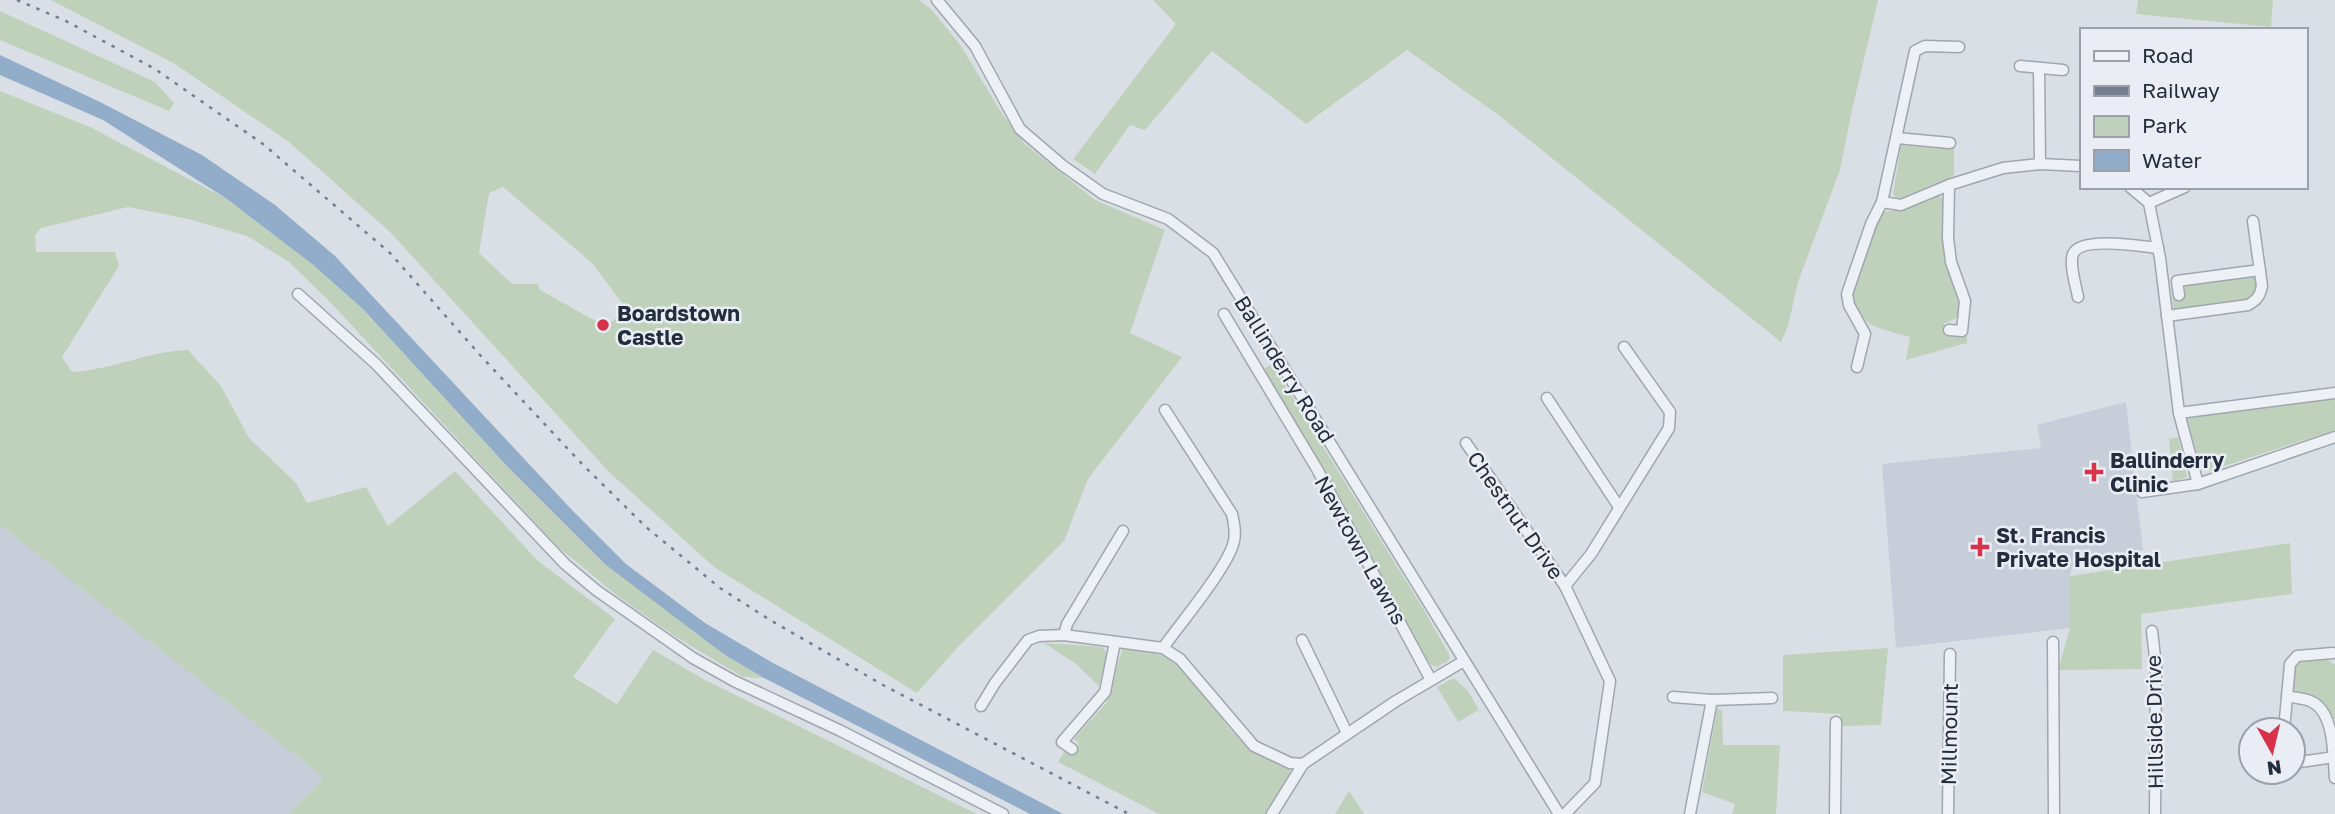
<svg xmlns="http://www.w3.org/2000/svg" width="2335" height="814" font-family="'Golos Text',sans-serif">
  <rect width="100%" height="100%" fill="#dadfe6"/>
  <g fill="#c8ced9">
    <polygon points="2126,402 2143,550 2072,567 2070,576 2070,628 1896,648 1882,464 2041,448 2037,425"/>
    <polygon points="0,525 10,532 325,777 289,814 0,814"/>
  </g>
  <g fill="#c0d1bb" fill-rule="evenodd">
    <path d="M51 0H919L932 10 961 46 1003 115 1025 144 1095 200 1165 230 1130 333 1182 357 1088 479 1064 541 956 649 917 693 714 567 609 472 391 233 289 142 175 64ZM503 187 592 263 628 311 605 326 540 290 538 284H512L479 253 489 193Z"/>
    <polygon points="1153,0 1878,0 1852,110 1840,170 1798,282 1788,326 1781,342 1497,114 1407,50 1306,124 1212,51 1145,130 1130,125 1095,174 1073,159 1176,24"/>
    <polygon points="2138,0 2273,0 2271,27 2136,14"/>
    <polygon points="0,11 155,82 174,103 169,111 0,40"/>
    <path d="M0 91 90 127 227 199 312 264 363 309 506 465 725 655 764 678 743 677 676 637 619 597 558 547 329 301 289 262 247 236 188 219 128 207 41 228 35 235 36 252H115L119 266 62 357 72 372C112 370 148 351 188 350L221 386 249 438 296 483 307 503 366 487 388 526 455 471 538 561 615 619 573 677 617 704 653 650 707 681 977 814H289L324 777 0 525Z"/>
    <polygon points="1901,145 1954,147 1954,176 1898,199 1893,194"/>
    <path d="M1937 196 1941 197 1943 201V252L1960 307 1956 318 1944 324 1945 336H1967V343L1906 360 1910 337C1883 329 1857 327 1850 295L1878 217 1882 212 1901 210Z"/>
    <polygon points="2251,276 2257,279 2259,286 2254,294 2247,300 2174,309 2172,298 2184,296 2185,287 2189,283"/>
    <polygon points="1272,364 1424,610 1450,656 1448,661 1437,667 1431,665 1411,635 1361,537 1262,370"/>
    <polygon points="2335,387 2335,430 2209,471 2200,464 2187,419 2194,406"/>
    <polygon points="2178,437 2187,477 2173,481 2169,439"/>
    <polygon points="2290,543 2292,594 2141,614 2142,669 2058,670 2070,628 2070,576"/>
    <polygon points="1044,643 1102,647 1107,653 1099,686 1076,664"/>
    <polygon points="1888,648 1881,725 1841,726 1840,714 1783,711 1783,655"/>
    <path d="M1133 649C1143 651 1156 652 1165 657 1200 676 1217 721 1247 746 1260 757 1279 760 1290 770L1289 779 1266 814H1159L1058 762 1065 750 1072 754 1079 744 1074 739 1106 703 1122 650Z"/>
    <polygon points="2326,659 2335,665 2335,719 2319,699 2292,689 2295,664 2305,660"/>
    <polygon points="1454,678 1468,691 1479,710 1458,722 1437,687"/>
    <polygon points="1717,709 1722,710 1723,745 1780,745 1776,814 1732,814 1735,804 1702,792"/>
    <polygon points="1349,791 1364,814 1335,814"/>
  </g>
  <polygon fill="#92adca" points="0,55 100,102 202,155 275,205 335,256 570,508 626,564 705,623 773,663 1063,814 1030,814 764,678 725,655 606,565 506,465 363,309 312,264 227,199 103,120 0,75"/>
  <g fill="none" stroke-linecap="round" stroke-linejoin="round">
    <g stroke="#a0a6b0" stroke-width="13">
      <g id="minor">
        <polyline points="937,0 975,46 1020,129 1062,165 1103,194 1168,219 1213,253 1559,814"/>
        <polyline points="1959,47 1925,46 1915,51 1882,202 1901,205 1949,185 2003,168 2040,164 2081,166"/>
        <polyline points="2020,66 2063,70"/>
        <polyline points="2039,68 2040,164"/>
        <polyline points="1897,138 1950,143"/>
        <polyline points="1949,185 1948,238 1951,262 1965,301 1962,331 1949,330"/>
        <polyline points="2130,187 2149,203 2160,258 2179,413 2198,484 2335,437"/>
        <polyline points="2149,203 2185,187"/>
        <polyline points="298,294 376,364 565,564 596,590 693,658 734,681 841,731 1003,814"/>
        <polyline points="2179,295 2177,281 2260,270"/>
        <path d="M2078 297C2076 286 2069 264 2073 254 2080 236 2141 246 2158 248"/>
        <polyline points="1224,314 1317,469 1431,680"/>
        <path d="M2167 316 2248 305C2257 300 2260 296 2262 286L2253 221"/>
        <polyline points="1857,367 1865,334 1849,305 1847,294 1871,224 1882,202"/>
        <polyline points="1547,398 1619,507"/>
        <polyline points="2179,413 2335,393"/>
        <polyline points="1466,443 1565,586"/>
        <polyline points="2142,492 2198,484"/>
        <polyline points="2152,631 2156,666 2155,814"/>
        <polyline points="1064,635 1067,624 1123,531"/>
        <polyline points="1302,640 1347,733"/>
        <polyline points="2053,642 2054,814"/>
        <path d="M1163 648C1179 625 1229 566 1234 541 1236 532 1234 523 1232 514L1165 410"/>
        <path d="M2287 696C2294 698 2303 698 2310 701 2335 711 2333 755 2335 778"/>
        <polyline points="1673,697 1712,700 1772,698"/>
        <polyline points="981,706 995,683 1028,640 1039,636 1064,635 1163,648 1180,659 1254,746 1290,763 1303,764 1396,701 1464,661"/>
        <polyline points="2284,730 2290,664 2297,656 2333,653"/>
        <polyline points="1072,749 1062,742 1105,692 1115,642"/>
        <polyline points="2293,763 2335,757"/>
        <polyline points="1272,814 1303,764"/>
        <polyline points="1565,814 1595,783 1610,681 1565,586 1591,554 1669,428 1670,412 1624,347"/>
        <polyline points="1690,814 1712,700"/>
        <polyline points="1835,814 1836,722"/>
        <polyline points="1948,814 1950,654"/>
      </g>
    </g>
    <use href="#minor" stroke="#edf0f5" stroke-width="10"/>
    <polyline stroke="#737e91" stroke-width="2.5" stroke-dasharray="3.5 7" stroke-linecap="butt" points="17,0 66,21 155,69 263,144 390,253 480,355 582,464 646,527 720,588 770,620 883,685 1129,814"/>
  </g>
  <g fill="#d7344c" stroke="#eaeef4" stroke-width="2.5">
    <circle cx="603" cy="325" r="7"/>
    <path d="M2090.5 461.5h7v7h7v7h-7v7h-7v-7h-7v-7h7z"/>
    <path d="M1976.5 536.5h7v7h7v7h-7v7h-7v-7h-7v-7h7z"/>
  </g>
  <g text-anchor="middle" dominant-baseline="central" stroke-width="5" stroke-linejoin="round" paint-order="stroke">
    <g font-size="21" font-weight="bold" fill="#242d3d" stroke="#eaeef4" text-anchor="start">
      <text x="617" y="313">Boardstown<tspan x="617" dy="24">Castle</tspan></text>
      <text x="2110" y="460">Ballinderry<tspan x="2110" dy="24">Clinic</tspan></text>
      <text x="1996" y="535">St. Francis<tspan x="1996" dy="24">Private Hospital</tspan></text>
    </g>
    <g font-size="21" fill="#242d3d" stroke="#eaeef4">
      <text transform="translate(1285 369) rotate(58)">Ballinderry Road</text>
      <text transform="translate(1516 515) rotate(55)">Chestnut Drive</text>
      <text transform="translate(1361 550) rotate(61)">Newtown Lawns</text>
      <text transform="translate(2154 722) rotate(-91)">Hillside Drive</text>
      <text transform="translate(1949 734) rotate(-89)">Millmount</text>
    </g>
  </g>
  <rect x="2080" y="28" width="228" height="161" fill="#eaeef4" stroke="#9ba1ab" stroke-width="2"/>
  <rect x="2094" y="51" width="35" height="10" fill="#edf0f5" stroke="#9ba1ab" stroke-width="2"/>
  <text x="2142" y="63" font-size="21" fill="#242d3d">Road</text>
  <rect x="2094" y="86" width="35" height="10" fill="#737e91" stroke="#9ba1ab" stroke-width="2"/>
  <text x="2142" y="98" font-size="21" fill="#242d3d">Railway</text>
  <rect x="2094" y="116" width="35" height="21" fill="#c0d1bb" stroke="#9ba1ab" stroke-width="2"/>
  <text x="2142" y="133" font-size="21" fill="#242d3d">Park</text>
  <rect x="2094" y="150" width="35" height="21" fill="#92adca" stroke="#9ba1ab" stroke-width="2"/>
  <text x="2142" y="168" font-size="21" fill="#242d3d">Water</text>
  <g transform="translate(2272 751) rotate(172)"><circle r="33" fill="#eaeef4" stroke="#9ba1ab" stroke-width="2"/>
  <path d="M0-5L12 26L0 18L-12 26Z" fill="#d7344c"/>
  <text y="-10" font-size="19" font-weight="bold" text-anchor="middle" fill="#242d3d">N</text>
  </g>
</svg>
